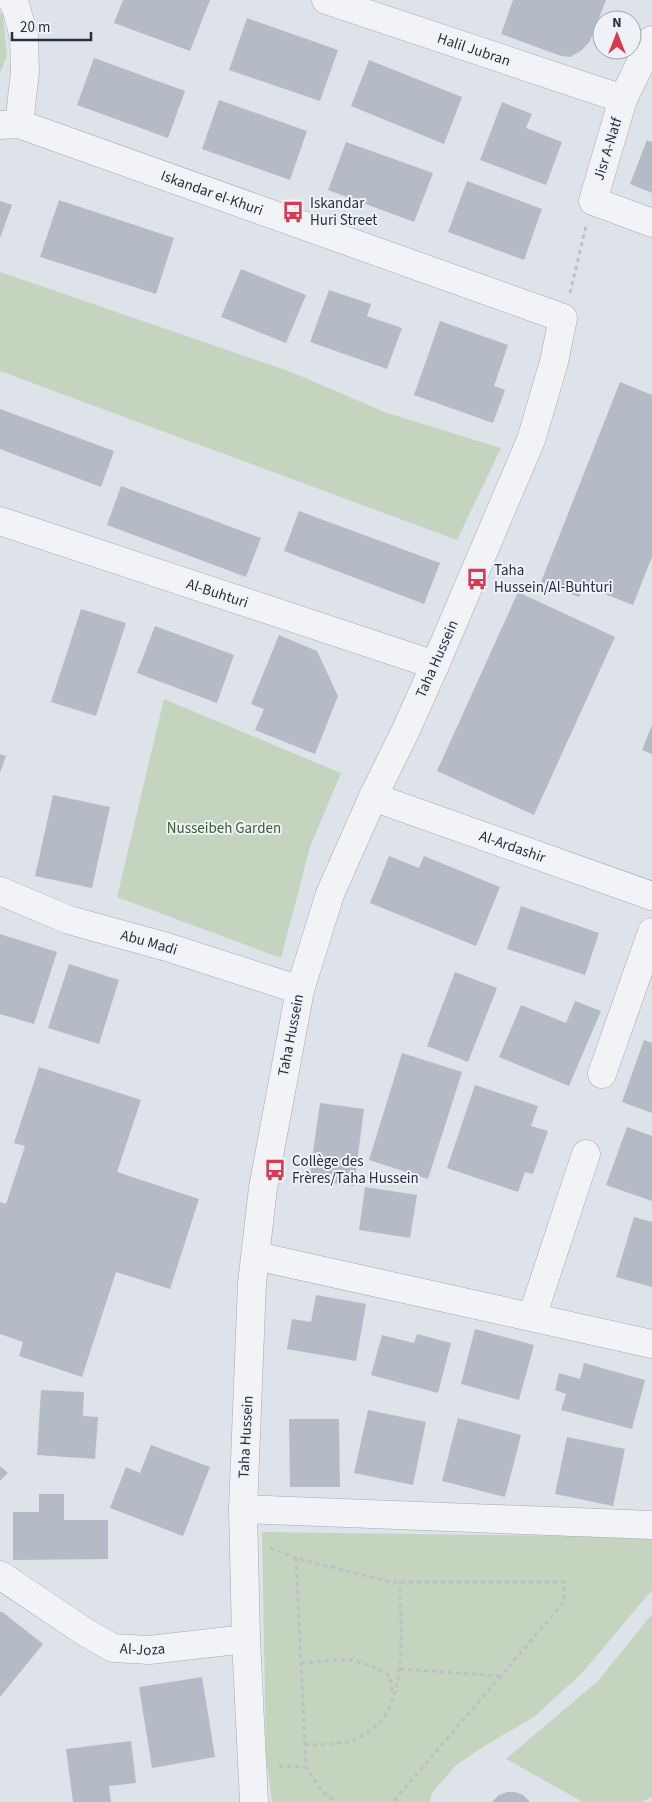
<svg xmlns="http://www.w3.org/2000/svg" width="652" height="1802" font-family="'Source Sans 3',sans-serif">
  <rect width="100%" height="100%" fill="#dee2e9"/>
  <g fill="#c4d4bf">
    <polygon points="0,12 3,15 7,56 0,73"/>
    <polygon points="0,272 291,372 387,413 501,448 457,540 0,371"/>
    <polygon points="164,699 341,773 310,847 281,958 117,897"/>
    <polygon points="262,1532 652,1537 652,1590 582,1673 534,1717 486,1745 456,1765 432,1793 430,1802 272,1802 266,1757"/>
    <polygon points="652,1614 652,1797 641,1802 583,1802 506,1759 598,1681"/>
  </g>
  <g fill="#b5bbc6">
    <polygon points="123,0 210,0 190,51 114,23"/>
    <polygon points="513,0 606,0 590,41 582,50 570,57 561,56 501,34"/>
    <polygon points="247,18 338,50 320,101 229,70"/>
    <polygon points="94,58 185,91 168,138 77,105"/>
    <polygon points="369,60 462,97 444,144 351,106"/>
    <polygon points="219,100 307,131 290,180 202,149"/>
    <polygon points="502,102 532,114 526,128 562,142 546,185 480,160"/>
    <polygon points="647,140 652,142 652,193 630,184"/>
    <polygon points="346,142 433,173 414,222 328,190"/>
    <polygon points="467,181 542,209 524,260 448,232"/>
    <polygon points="59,200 174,238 156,294 40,257"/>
    <polygon points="0,201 12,205 0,238"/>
    <polygon points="241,269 306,295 286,343 221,317"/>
    <polygon points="329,290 371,304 367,316 402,328 387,369 310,342"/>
    <polygon points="440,321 508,345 494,386 505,390 493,423 414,395"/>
    <polygon points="620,382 652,395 652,557 633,605 584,586 579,597 541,582"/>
    <polygon points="0,409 114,451 101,487 0,449"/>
    <polygon points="121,486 261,538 246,577 107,525"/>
    <polygon points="299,511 440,563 424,604 284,551"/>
    <polygon points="518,592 615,637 534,815 437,771"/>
    <polygon points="81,609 126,623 96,716 51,702"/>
    <polygon points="155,626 234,655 217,703 137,673"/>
    <polygon points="279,635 317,651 338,696 315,754 255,730 264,709 251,704"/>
    <polygon points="652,725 652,754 642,750"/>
    <polygon points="0,754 6,756 0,773"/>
    <polygon points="53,795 110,807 92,888 35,876"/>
    <polygon points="389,856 419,868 424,856 500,887 476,946 370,903"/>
    <polygon points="521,906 599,933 585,975 507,949"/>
    <polygon points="0,934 57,952 34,1024 0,1014"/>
    <polygon points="69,964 119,980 99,1044 48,1028"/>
    <polygon points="455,972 497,988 468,1062 427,1046"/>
    <polygon points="575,1001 601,1011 569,1086 499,1057 521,1005 566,1023"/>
    <polygon points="644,1040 652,1043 652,1113 622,1102"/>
    <polygon points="402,1053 462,1072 428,1179 369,1160"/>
    <polygon points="39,1067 141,1100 117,1172 199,1199 170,1289 116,1272 82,1377 19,1356 23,1342 0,1334 0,1202 6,1204 25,1146 14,1143"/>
    <polygon points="475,1085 538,1106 531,1126 548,1131 533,1174 525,1172 518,1192 447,1168"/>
    <polygon points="320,1103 364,1109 354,1186 309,1180"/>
    <polygon points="627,1127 652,1136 652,1201 606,1185"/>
    <polygon points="365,1187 417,1195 410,1238 359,1230"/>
    <polygon points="634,1217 652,1222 652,1287 616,1277"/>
    <polygon points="316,1295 366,1304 356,1361 287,1349 292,1319 311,1322"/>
    <polygon points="475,1329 534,1345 519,1400 461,1384"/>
    <polygon points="417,1334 451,1343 438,1393 371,1375 382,1335 414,1343"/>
    <polygon points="584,1363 645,1380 632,1429 561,1410 566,1394 555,1390 559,1373 580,1379"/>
    <polygon points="41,1390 84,1392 83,1416 98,1417 95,1459 37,1455"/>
    <polygon points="368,1410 426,1422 413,1485 354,1473"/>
    <polygon points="458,1418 521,1435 505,1497 442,1481"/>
    <polygon points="289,1419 339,1419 340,1487 290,1487"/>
    <polygon points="567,1437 625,1449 613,1506 555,1494"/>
    <polygon points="151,1445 210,1467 183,1536 110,1508 126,1467 140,1473"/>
    <polygon points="0,1466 8,1473 0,1481"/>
    <polygon points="39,1494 64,1494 64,1520 108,1520 108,1559 13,1560 13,1512 39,1512"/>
    <polygon points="1,1611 43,1644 0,1697 0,1613"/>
    <polygon points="202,1677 215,1757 152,1768 139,1687"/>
    <polygon points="131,1741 136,1783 109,1786 111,1802 73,1802 66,1749"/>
    <polygon points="507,1792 515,1792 523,1795 530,1802 492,1802 499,1795"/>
  </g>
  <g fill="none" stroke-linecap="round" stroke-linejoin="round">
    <g stroke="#a3a9b3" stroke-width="29">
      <g id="minor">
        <polyline points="12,0 15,4 24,37 25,72 19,124"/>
        <path id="s1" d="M326 0 623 99"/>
        <polyline points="652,40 623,99 593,201 652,223"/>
        <path id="s2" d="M0 125 19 124 563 318 554 362 531 440 435 665 405 732 373 797 330 894 300 990 263 1188 252 1283 243 1509 246 1639 254 1802"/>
        <path id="s3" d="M0 521 435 665"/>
        <path id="s4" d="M373 797 652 896"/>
        <path id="s5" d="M0 891 69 920 167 947 300 990"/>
        <polyline points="602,1074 652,932"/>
        <polyline points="256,1256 652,1344"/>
        <polyline points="532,1317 586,1154"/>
        <polyline points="243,1509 652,1525"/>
        <path id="s6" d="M0 1575 85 1632 113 1648 149 1650 246 1639"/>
      </g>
    </g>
    <g stroke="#bcc0c8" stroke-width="3" stroke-dasharray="4 4" stroke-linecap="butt">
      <polyline points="570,293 586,226"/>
      <polyline points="270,1548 296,1558 390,1582 564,1582 564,1602 393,1802"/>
      <polyline points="296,1558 306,1767 322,1791 336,1802"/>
      <polyline points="301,1663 348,1659 372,1666 390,1676 392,1694"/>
      <polyline points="400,1669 500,1676"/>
      <path d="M305 1745C318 1744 342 1745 354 1740 365 1735 377 1727 384 1717 407 1682 400 1622 400 1582"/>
      <polyline points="279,1766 306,1767"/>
    </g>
    <use href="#minor" stroke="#f1f3f7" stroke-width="28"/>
  </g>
  <defs>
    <g id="bus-bare" transform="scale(1.725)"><path d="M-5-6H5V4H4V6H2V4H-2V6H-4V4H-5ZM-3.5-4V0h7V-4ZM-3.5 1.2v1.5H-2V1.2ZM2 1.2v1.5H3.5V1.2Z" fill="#d93951" stroke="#eef1f6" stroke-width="2.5" paint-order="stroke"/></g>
  </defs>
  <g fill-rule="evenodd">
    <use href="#bus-bare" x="293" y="212"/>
    <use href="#bus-bare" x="477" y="579"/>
    <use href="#bus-bare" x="275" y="1170"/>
  </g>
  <g text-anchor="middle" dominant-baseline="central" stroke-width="4" stroke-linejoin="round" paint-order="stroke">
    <g font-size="15" fill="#263041" stroke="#eef1f6">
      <text stroke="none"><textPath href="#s1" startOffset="156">Halil Jubran</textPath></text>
      <text transform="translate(608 149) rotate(-73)">Jisr A-Natf</text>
      <text stroke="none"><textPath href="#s2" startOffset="224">Iskandar el-Khuri</textPath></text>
      <text stroke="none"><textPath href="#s3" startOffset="229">Al-Buhturi</textPath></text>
      <text transform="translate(437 659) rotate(-66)">Taha Hussein</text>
      <text stroke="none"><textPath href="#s4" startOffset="148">Al-Ardashir</textPath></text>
      <text stroke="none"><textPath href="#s5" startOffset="158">Abu Madi</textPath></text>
      <text transform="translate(291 1035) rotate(-79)">Taha Hussein</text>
      <text transform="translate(246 1437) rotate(-87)">Taha Hussein</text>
      <text stroke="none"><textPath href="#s6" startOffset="164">Al-Joza</textPath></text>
    </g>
    <g font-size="15" fill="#263041" stroke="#eef1f6" text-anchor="start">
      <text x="310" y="203">Iskandar<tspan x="310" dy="17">Huri Street</tspan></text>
      <text x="494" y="570">Taha<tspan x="494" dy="17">Hussein/Al-Buhturi</tspan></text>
      <text x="292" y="1161">Collège des<tspan x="292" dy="17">Frères/Taha Hussein</tspan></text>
    </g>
    <g font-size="15" fill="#3b5e32" stroke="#eef1f6">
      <text x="224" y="828">Nusseibeh Garden</text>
    </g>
  </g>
  <g transform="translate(617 35)"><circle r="24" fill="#eef1f6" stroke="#9ea4ae"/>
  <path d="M0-4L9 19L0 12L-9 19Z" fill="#d93951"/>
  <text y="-8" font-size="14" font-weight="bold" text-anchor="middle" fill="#263041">N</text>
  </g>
  <path d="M12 32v8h79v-8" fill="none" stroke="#263041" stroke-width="2.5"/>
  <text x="20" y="32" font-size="15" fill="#263041" stroke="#eef1f6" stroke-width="4" paint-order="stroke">20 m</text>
</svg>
